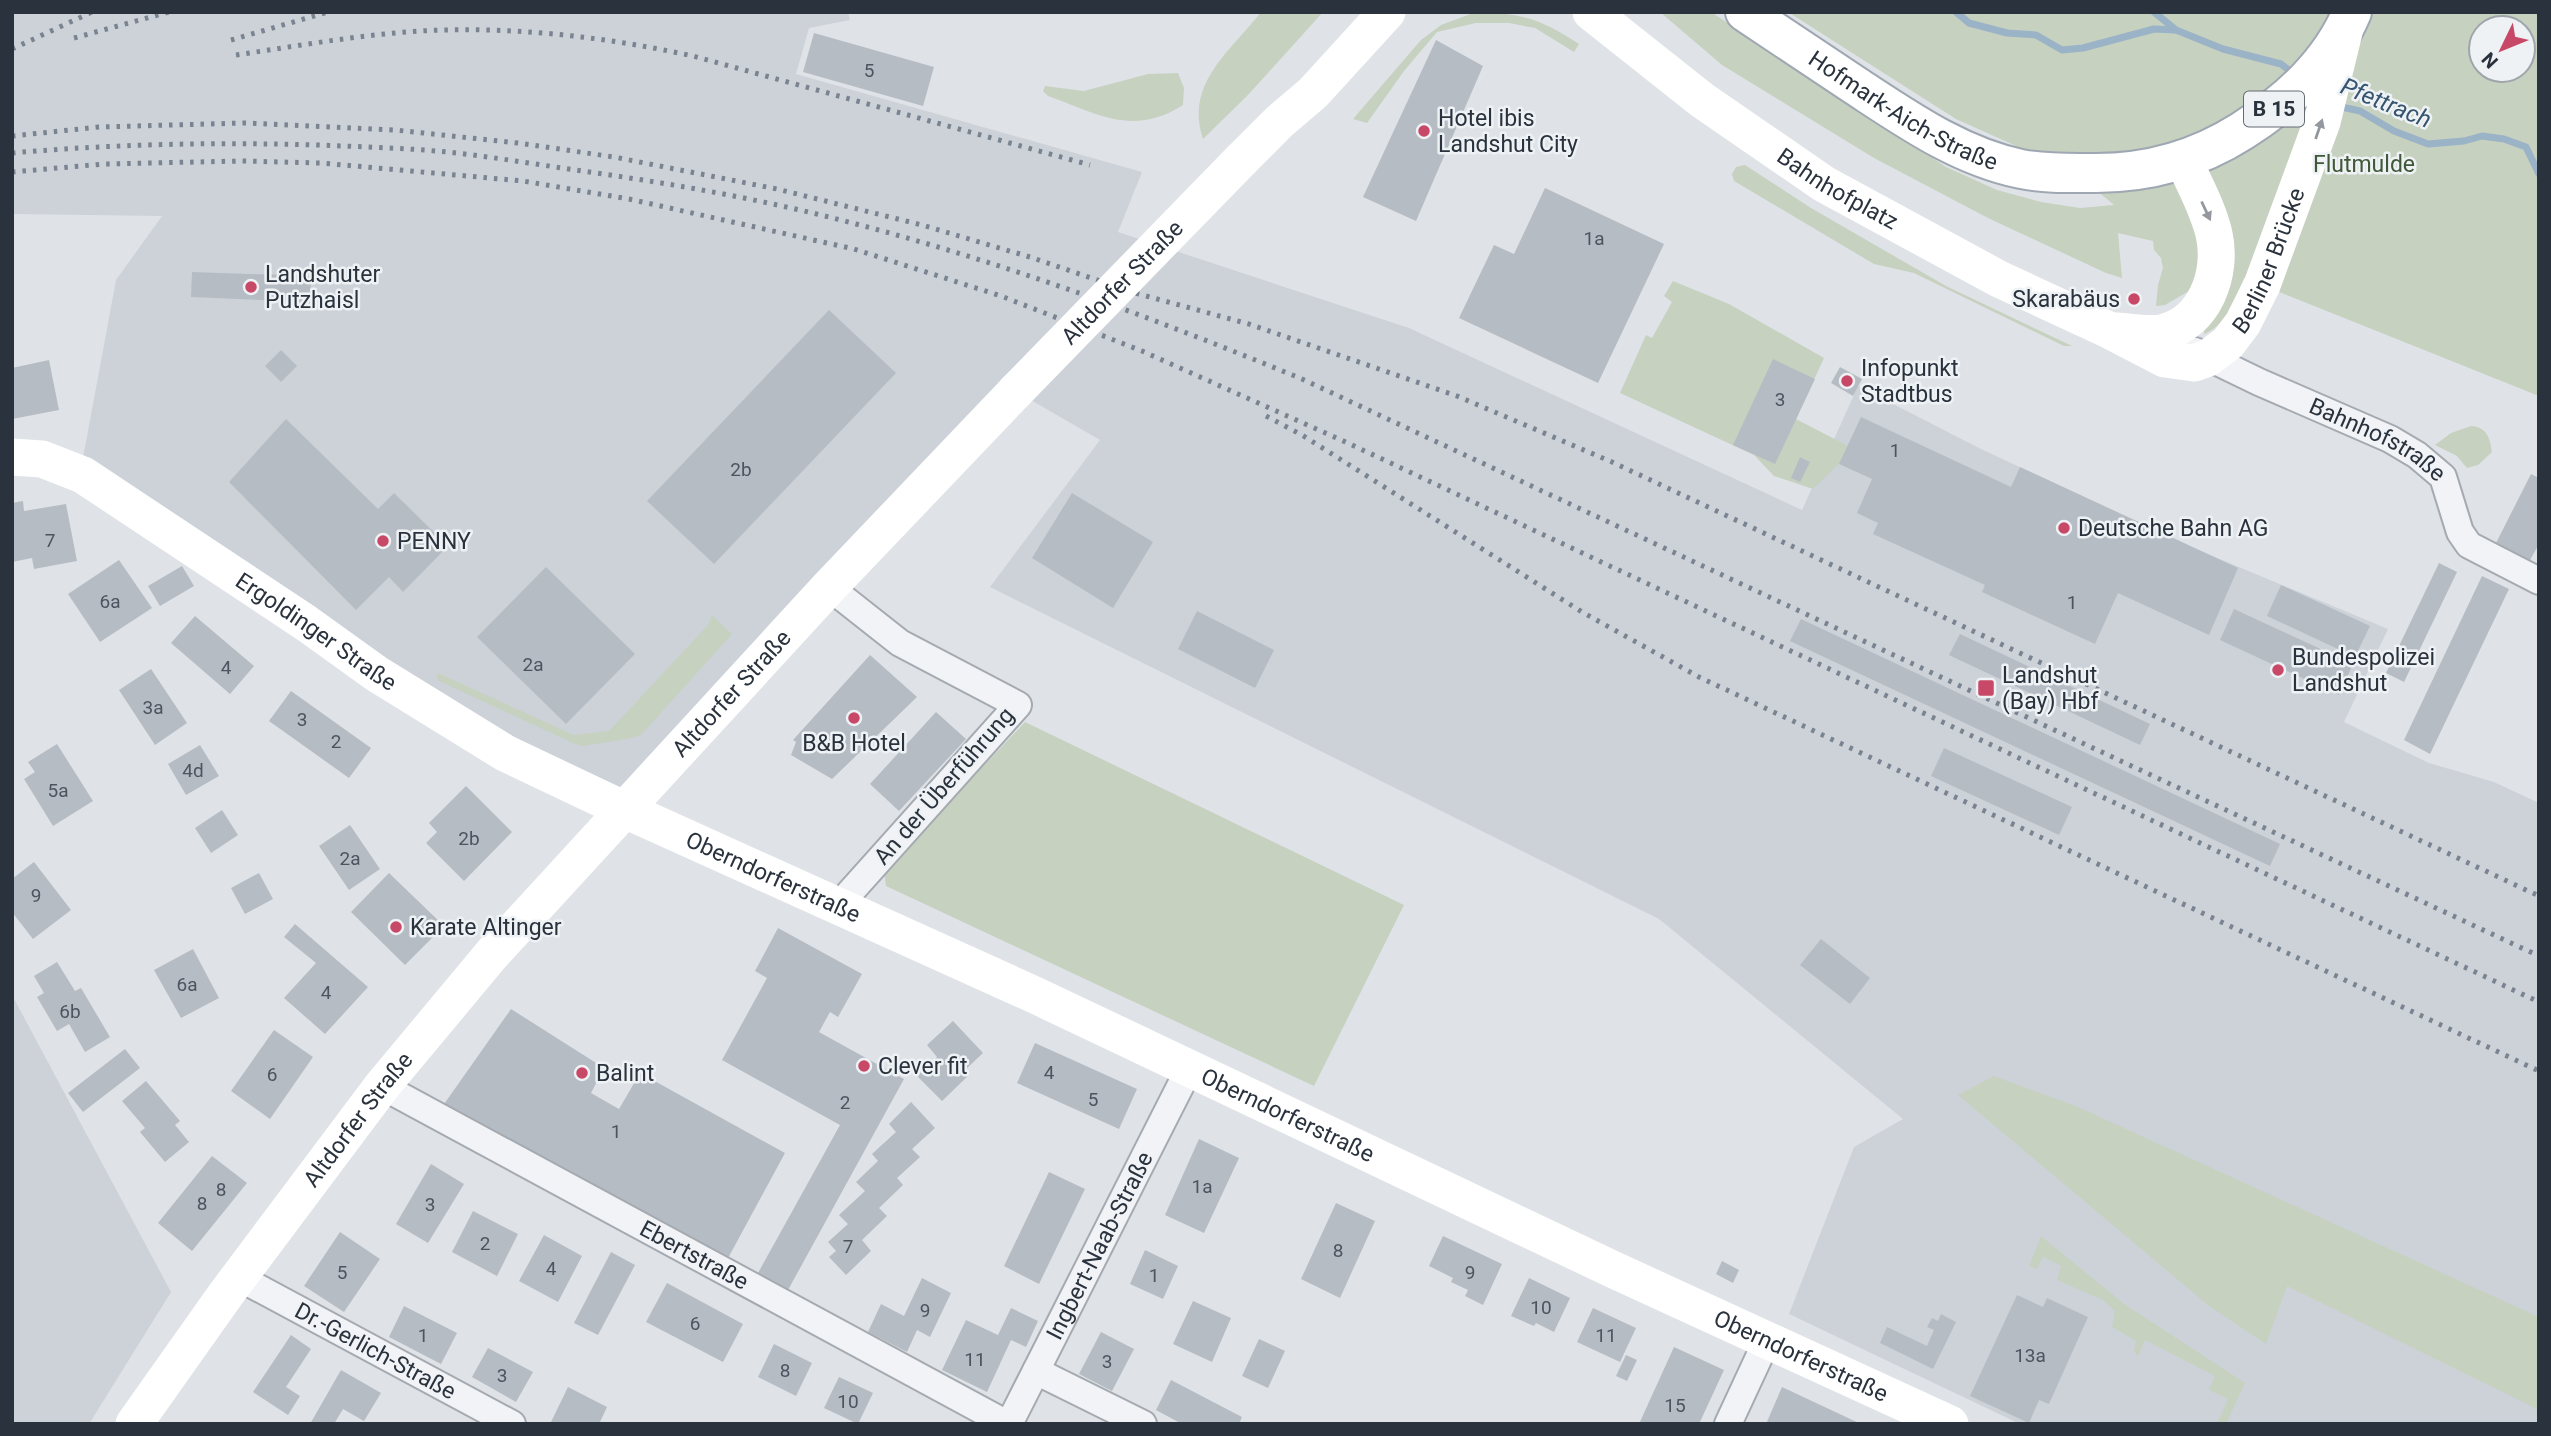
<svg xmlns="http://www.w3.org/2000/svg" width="2551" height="1436" font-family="Roboto,sans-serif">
  <rect width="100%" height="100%" fill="#dfe3e7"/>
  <g fill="#cdd2d9">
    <polygon points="12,12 848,12 850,20 809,28 796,74 1142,172 1118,232 1409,328 1802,510 1858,386 1981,449 2191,547 2388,629 2344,722 2429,763 2494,782 2539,803 2539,1424 2020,1424 1789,1314 1854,1147 1903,1119 1659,919 990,587 1100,440 1017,392 628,807 80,474 116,280 162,216 12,214"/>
    <polygon points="12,995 171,1292 89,1424 12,1424"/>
  </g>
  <g fill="#c6d1c0" fill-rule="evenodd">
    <path d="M1261 12H1323L1248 95 1203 139C1184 83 1232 50 1261 12Z"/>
    <path d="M1476 12C1521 13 1541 19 1579 44L1574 52 1535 28 1509 23H1476L1437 32 1404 71 1367 123 1353 119 1421 40 1441 25Z"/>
    <path d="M1660 12H1711L1946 167 1997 190 2041 202 2080 208 2114 205 2076 173 1956 119 1788 12H2539V396L2244 278C2236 298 2226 326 2204 334L2205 325 2194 288 2165 305 2156 306 2158 285 2163 268 2161 258 2154 250 2153 241 2118 233 2122 278 2106 273 1988 218 1874 158 1722 65ZM2481 28H2523V70H2481Z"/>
    <path d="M1178 73 1184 88 1183 105C1133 137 1098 114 1048 96L1043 91 1045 86 1084 91 1148 74Z"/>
    <polygon points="1745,165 1811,208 1946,286 2072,346 2064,346 1914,273 1874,264 1734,181 1732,174 1736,167"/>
    <polygon points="1673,281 1729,304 1824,358 1796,419 1848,446 1839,464 1813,489 1774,476 1754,455 1620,393 1646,335 1652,338 1672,302 1664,296"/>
    <path d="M2471 426C2487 427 2490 438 2492 452L2478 465 2467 468 2457 456 2435 445 2451 433Z"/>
    <polygon points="712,615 732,634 642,734 636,737 584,746 575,744 439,681 436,676 438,673 574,735 609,731 708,625"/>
    <polygon points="1025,722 1404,905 1314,1086 886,886 884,871"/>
    <polygon points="1994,1076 2078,1107 2539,1317 2539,1410 2287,1286 2266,1344 2209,1306 1958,1095"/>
    <polygon points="2041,1236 2123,1303 2245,1383 2226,1424 2217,1424 2228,1399 2209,1390 2215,1376 2145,1340 2138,1356 2134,1351 2136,1341 2112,1327 2115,1311 2103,1300 2057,1280 2061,1266 2043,1257 2037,1269 2029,1266"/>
  </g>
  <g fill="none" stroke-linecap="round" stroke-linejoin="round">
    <g stroke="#9bb3c6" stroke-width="7">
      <polyline points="1956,12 1969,23 2007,33 2036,35 2062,50 2083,48 2154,29 2175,30"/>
      <polyline points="2154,12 2176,30 2223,49 2281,64 2294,74"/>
      <polyline points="2337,106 2360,111 2394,131 2428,144 2464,141 2482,136 2504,139 2526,147 2539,174"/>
    </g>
  </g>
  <g fill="#b6bcc4">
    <polygon points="814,33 934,67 923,106 803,72"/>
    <polygon points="1436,40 1483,66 1416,221 1363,197"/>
    <polygon points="1545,188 1664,244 1598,383 1459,318 1494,245 1514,254"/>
    <polygon points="192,272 311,276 310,302 191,297"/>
    <polygon points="829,310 896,373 714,564 647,501"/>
    <polygon points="281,350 297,366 281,382 265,366"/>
    <polygon points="1773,359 1815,379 1775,464 1733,445"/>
    <polygon points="49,360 59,410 12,419 12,368"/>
    <polygon points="1840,367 1862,379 1853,396 1831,383"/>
    <polygon points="1861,417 2011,487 2020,467 2238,568 2209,635 2118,593 2095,644 1982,592 1985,585 1873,534 1878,523 1857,513 1872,479 1839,464"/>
    <polygon points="286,419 378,509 394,493 448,546 403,592 389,577 356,610 229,482"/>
    <polygon points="1800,457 1810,462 1800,482 1791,478"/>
    <polygon points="2531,474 2539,478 2539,544 2529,562 2495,545"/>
    <polygon points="1072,493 1153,542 1113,608 1032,558"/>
    <polygon points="23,501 24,511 66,504 77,561 34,569 32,558 12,562 12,503"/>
    <polygon points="119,560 152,608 100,642 68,594"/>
    <polygon points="2439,563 2457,572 2404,682 2386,673"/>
    <polygon points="182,566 194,586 160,606 148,586"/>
    <polygon points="546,567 635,654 566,724 477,637"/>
    <polygon points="2482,576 2509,589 2430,754 2404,740"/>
    <polygon points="2281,585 2370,626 2355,657 2267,616"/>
    <polygon points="2234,609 2353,664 2339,695 2220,640"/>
    <polygon points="1197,611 1274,650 1255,688 1178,649"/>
    <polygon points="195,616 254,666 230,694 171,643"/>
    <polygon points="1801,619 2280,844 2270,866 1790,641"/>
    <polygon points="1960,634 2150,724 2140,745 1949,655"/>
    <polygon points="870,655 917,697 832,779 791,755 796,742 793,740"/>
    <polygon points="151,669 187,723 155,745 119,690"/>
    <polygon points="291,691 371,748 349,778 269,721"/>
    <polygon points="936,712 966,739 899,811 870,784"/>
    <polygon points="57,744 93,801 53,826 24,779 35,772 28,762"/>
    <polygon points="200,745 219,776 186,795 168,764"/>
    <polygon points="1944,748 2072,807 2059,835 1931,776"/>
    <polygon points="466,786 512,832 464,881 426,843 437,832 429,823"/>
    <polygon points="222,810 238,835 211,853 195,828"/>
    <polygon points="350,825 380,869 349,890 319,846"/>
    <polygon points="34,862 71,910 33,939 12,912 12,879"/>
    <polygon points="259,873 273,899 245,914 231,888"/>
    <polygon points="389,873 444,926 405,965 351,912"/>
    <polygon points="295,924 368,987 325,1034 284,998 316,963 284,937"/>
    <polygon points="778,928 862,974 838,1017 830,1012 819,1032 904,1079 788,1290 758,1273 840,1125 722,1060 767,978 755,971"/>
    <polygon points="1821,939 1870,978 1850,1004 1800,965"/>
    <polygon points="193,949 219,998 181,1018 154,970"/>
    <polygon points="57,962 75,991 81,988 110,1037 85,1052 69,1024 57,1031 37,997 44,993 34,976"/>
    <polygon points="511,1009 604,1068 591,1093 619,1109 640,1073 785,1153 727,1260 442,1107"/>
    <polygon points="953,1021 983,1053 965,1070 969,1075 942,1101 917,1076 937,1057 927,1045"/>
    <polygon points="274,1030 313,1057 270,1119 231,1091"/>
    <polygon points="1035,1043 1137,1089 1119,1129 1017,1083"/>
    <polygon points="125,1049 140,1068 83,1112 68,1093"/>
    <polygon points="146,1081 180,1121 175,1125 189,1142 165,1162 140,1132 145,1128 122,1101"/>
    <polygon points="911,1102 935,1128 912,1149 920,1157 897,1178 903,1185 879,1208 887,1216 862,1240 871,1251 846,1275 829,1257 836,1251 828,1242 848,1224 839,1215 865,1191 856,1182 878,1161 872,1154 896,1132 889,1124"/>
    <polygon points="1199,1139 1239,1158 1204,1233 1165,1215"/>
    <polygon points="212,1156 247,1183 192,1251 158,1223"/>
    <polygon points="431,1164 464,1184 428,1243 396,1224"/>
    <polygon points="1049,1172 1085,1189 1039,1284 1004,1266"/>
    <polygon points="1336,1203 1375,1221 1340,1298 1301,1279"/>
    <polygon points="473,1211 518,1234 497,1276 452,1252"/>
    <polygon points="340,1232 380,1259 344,1312 304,1286"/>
    <polygon points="544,1235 582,1256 558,1302 519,1281"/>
    <polygon points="1443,1236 1502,1264 1483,1305 1465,1296 1468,1290 1451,1282 1453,1278 1429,1266"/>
    <polygon points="1145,1250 1178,1266 1163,1299 1130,1284"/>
    <polygon points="611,1252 635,1265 598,1335 574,1323"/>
    <polygon points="1722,1261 1739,1270 1733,1283 1716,1274"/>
    <polygon points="922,1278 951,1293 930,1337 917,1330 907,1352 868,1332 881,1304 904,1316"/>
    <polygon points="1529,1278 1570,1298 1554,1332 1536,1323 1534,1326 1511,1316"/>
    <polygon points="667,1283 743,1324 723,1362 646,1322"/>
    <polygon points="2017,1295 2043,1307 2047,1298 2088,1317 2049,1404 2039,1400 2029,1423 1970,1396"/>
    <polygon points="1193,1301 1231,1318 1212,1362 1173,1344"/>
    <polygon points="404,1306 457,1333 441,1364 389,1337"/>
    <polygon points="1011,1308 1038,1321 1026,1347 1011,1340 987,1392 942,1370 966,1320 998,1335"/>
    <polygon points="1593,1308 1636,1328 1620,1362 1577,1342"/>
    <polygon points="1941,1314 1956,1322 1933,1369 1880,1343 1887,1327 1927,1346 1934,1330 1927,1327 1932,1318 1938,1321"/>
    <polygon points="1101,1332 1134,1349 1112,1391 1079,1374"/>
    <polygon points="291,1335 311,1349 286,1387 300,1396 288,1415 253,1392"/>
    <polygon points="1259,1339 1285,1351 1268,1388 1242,1376"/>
    <polygon points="774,1344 812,1363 796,1396 758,1377"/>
    <polygon points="1674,1347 1724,1370 1699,1424 1639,1424"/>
    <polygon points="488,1348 533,1372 516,1402 472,1377"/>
    <polygon points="1626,1355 1637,1360 1627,1381 1616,1376"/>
    <polygon points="341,1370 381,1393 364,1421 343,1409 334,1424 310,1424"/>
    <polygon points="839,1377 873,1393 858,1424 824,1408"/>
    <polygon points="1171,1380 1242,1417 1239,1424 1182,1424 1156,1410"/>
    <polygon points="568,1387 607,1407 599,1424 555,1424 551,1422"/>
    <polygon points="1782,1387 1861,1424 1766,1424"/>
  </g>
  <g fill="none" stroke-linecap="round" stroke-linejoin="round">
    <g stroke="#a5aab1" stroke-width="30">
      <g id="street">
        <path id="s1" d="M2195 351 2259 382 2390 439 2417 455 2443 477 2460 532 2469 545 2539 581"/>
        <polyline points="829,587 900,643 1018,705 837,907"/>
        <path id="s2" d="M382 1086 1007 1424"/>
        <path id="s3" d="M238 1277 512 1424"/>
        <polyline points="1036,1371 1143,1424"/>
        <path id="s4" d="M1009 1424 1189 1069"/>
        <polyline points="1728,1424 1767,1340"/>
      </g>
    </g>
    <g stroke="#9fa8b2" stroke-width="42">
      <g id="primary">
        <path id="s8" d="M1745 12C1782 37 1819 61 1856 86 1908 120 1959 156 2021 169 2046 174 2071 173 2096 173 2148 173 2198 159 2242 131 2289 101 2330 64 2352 12"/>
      </g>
    </g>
    <use href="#street" stroke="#f1f3f6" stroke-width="26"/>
    <g stroke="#fff" stroke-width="37">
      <path id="s5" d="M1591 12 1702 100 1824 184 1999 279 2109 330 2165 359 2194 363 2208 358 2228 343 2243 323 2262 285 2322 122 2344 32"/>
      <polyline points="1242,159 1279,122 1313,93 1387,12"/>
      <path d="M2117 331C2131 332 2147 335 2161 333 2205 324 2223 273 2214 234 2208 208 2194 184 2183 159"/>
      <path id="s6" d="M12 457 42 459 83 475 306 623 377 674 505 753 623 809 1037 996 1612 1269 1950 1424"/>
      <path id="s7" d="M134 1424 226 1294 382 1086 492 954 829 587 1016 391"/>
    </g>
    <use href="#primary" stroke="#fff" stroke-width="38"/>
    <g stroke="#798490" stroke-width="5" stroke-dasharray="3.5 7" stroke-linecap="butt">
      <polyline points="74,38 169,12"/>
      <polyline points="231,40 328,12"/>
      <polyline points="12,49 92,12"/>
      <path d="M236 55C304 45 374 32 443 30 528 28 610 38 693 56L1090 165"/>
      <polyline points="12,136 99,127 245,123 395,130 518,143 614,157 777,189 922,225 1030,257 1135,293 1249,324 1457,396 1612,462 2539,896"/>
      <path d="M12 153C114 144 215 142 318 145 364 147 411 148 457 153 499 158 541 165 582 171 675 184 766 200 856 224 1009 264 1156 319 1302 379L2539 956"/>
      <polyline points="12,172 104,164 242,161 321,163 523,181 629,199 854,249 1001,296 1142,351 1350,444 2539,1002"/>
      <polyline points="1266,416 1302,435 1582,612 1699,677 2539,1071"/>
    </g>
    <path stroke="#fff" stroke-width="37" id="s9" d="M1016 391 1242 159"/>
  </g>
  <defs><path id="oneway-solid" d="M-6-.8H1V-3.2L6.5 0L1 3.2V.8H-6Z" transform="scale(1.75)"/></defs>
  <g fill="#94989e">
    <use href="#oneway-solid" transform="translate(2319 129) rotate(-71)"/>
    <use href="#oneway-solid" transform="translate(2206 211) rotate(65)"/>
  </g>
  <g fill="#c74967" stroke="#eef2f5" stroke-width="2.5">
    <circle cx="1424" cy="131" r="7"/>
    <circle cx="251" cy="287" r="7"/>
    <circle cx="2134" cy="299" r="7"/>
    <circle cx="1847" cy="381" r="7"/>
    <circle cx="2064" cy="528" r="7"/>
    <circle cx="383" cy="541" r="7"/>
    <circle cx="2278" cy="670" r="7"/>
    <rect x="1977" y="679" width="18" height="18" rx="3.5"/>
    <circle cx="854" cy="718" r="7"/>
    <circle cx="396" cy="927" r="7"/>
    <circle cx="864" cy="1066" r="7"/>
    <circle cx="582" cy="1073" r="7"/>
  </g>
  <g text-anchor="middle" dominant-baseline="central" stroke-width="5" stroke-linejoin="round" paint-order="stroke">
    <g font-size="19" fill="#4c545f">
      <text x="869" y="70">5</text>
      <text x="1594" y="238">1a</text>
      <text x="1780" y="399">3</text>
      <text x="1895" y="450">1</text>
      <text x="741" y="469">2b</text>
      <text x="50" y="540">7</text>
      <text x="110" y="601">6a</text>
      <text x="2072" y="602">1</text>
      <text x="533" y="664">2a</text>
      <text x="226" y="667">4</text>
      <text x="153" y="707">3a</text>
      <text x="302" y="719">3</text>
      <text x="336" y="741">2</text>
      <text x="193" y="770">4d</text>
      <text x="58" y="790">5a</text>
      <text x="469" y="838">2b</text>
      <text x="350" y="858">2a</text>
      <text x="36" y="895">9</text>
      <text x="187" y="984">6a</text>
      <text x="326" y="992">4</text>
      <text x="70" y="1011">6b</text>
      <text x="1049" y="1072">4</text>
      <text x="272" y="1074">6</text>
      <text x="1093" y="1099">5</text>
      <text x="845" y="1102">2</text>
      <text x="616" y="1131">1</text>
      <text x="1202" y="1186">1a</text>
      <text x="221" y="1189">8</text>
      <text x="202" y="1203">8</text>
      <text x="430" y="1204">3</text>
      <text x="485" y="1243">2</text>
      <text x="848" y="1246">7</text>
      <text x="1338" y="1250">8</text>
      <text x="551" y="1268">4</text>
      <text x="342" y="1272">5</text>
      <text x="1470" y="1272">9</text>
      <text x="1154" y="1275">1</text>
      <text x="1541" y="1307">10</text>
      <text x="925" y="1310">9</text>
      <text x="695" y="1323">6</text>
      <text x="423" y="1335">1</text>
      <text x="1606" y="1335">11</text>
      <text x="2030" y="1355">13a</text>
      <text x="975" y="1359">11</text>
      <text x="1107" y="1361">3</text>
      <text x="785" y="1370">8</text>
      <text x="502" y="1375">3</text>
      <text x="848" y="1401">10</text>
      <text x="1675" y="1405">15</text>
    </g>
    <rect fill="#eef2f5" stroke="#646c74" stroke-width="2" x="2244" y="91.5" width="60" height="35" rx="5"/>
    <g font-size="21" font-weight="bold" fill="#29323d">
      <text x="2274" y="109">B 15</text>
    </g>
    <g font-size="23" fill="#29323d" stroke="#eef2f5">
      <text stroke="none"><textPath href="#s8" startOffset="187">Hofmark-Aich-Straße</textPath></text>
      <text stroke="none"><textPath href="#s5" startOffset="304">Bahnhofplatz</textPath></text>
      <text stroke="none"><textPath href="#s5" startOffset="835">Berliner Brücke</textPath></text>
      <text stroke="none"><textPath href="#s9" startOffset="152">Altdorfer Straße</textPath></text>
      <text stroke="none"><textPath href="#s1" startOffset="203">Bahnhofstraße</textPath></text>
      <text stroke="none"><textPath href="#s6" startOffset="355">Ergoldinger Straße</textPath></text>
      <text stroke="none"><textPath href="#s7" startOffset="945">Altdorfer Straße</textPath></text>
      <text transform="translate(944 786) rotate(-49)">An der Überführung</text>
      <text stroke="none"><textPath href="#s6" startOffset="875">Oberndorferstraße</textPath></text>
      <text stroke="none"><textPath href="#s6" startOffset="1442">Oberndorferstraße</textPath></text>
      <text stroke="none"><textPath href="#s7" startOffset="378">Altdorfer Straße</textPath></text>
      <text stroke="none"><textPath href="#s4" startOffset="200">Ingbert-Naab-Straße</textPath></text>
      <text stroke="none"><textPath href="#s2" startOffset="355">Ebertstraße</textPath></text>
      <text stroke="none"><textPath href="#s3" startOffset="156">Dr.-Gerlich-Straße</textPath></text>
      <text stroke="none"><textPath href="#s6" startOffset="2009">Oberndorferstraße</textPath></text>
    </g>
    <g font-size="23" fill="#29323d" stroke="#eef2f5" text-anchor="start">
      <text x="1438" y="118">Hotel ibis<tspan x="1438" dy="26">Landshut City</tspan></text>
      <text x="265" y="274">Landshuter<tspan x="265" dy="26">Putzhaisl</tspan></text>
      <text x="2120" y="299" text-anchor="end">Skarabäus</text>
      <text x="1861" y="368">Infopunkt<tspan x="1861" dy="26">Stadtbus</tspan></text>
      <text x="2078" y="528">Deutsche Bahn AG</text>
      <text x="397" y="541">PENNY</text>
      <text x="2292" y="657">Bundespolizei<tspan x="2292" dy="26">Landshut</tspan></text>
      <text x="2002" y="675">Landshut<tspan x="2002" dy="26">(Bay) Hbf</tspan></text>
      <text x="854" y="743" text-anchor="middle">B&amp;B Hotel</text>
      <text x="410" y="927">Karate Altinger</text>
      <text x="878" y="1066">Clever fit</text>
      <text x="596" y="1073">Balint</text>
    </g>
    <g font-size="23" fill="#405837" stroke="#eef2f5">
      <text x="2364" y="164">Flutmulde</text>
    </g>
    <g font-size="24" font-style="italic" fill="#35546f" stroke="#eef2f5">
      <text transform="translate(2386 103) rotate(22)">Pfettrach</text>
    </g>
  </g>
  <rect width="2551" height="1436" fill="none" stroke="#29323d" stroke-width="28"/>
  <g transform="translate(2502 49) rotate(227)"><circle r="33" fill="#eef2f5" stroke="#9fa5ab" stroke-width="2"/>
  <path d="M0-5L12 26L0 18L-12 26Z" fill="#c74967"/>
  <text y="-10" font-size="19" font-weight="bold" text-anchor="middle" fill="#29323d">N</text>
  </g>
</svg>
